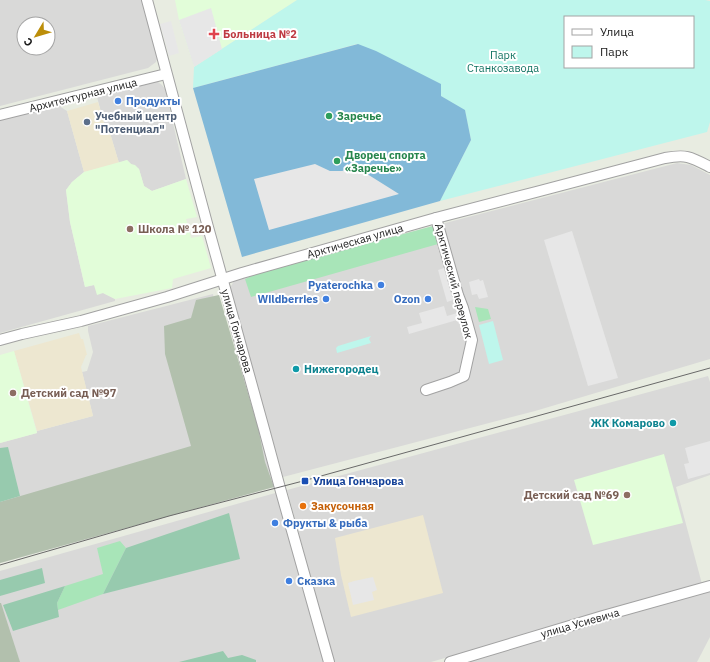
<svg xmlns="http://www.w3.org/2000/svg" width="710" height="662" font-family="'IBM Plex Sans',sans-serif">
  <rect width="100%" height="100%" fill="#e8ece1"/>
  <g fill="#d9d9d8" fill-rule="evenodd">
    <path d="M0 0H144L158 56 156 62 148 68 0 106ZM24 24H48V48H24Z"/>
    <polygon points="153,82 158,82 162,85 165,89 186,179 152,191 144,186 139,169 131,164 127,160 119,163 110,133 107,134 97,97"/>
    <polygon points="59,106 67,111 84,172 72,182 66,190 70,222 85,287 94,285 103,293 115,299 115,301 0,333 0,120"/>
    <polygon points="677,163 691,165 710,175 710,359 535,411 283,477 231,290 231,286 234,281 248,274"/>
    <polygon points="213,294 215,306 258,427 274,487 0,563 0,443 37,433 37,431 93,416 82,372 87,371 93,352 88,331 88,326"/>
    <polygon points="708,376 710,382 710,475 676,487 702,584 431,662 334,662 287,490"/>
    <polygon points="279,492 328,662 0,662 0,571"/>
    <polygon points="710,591 710,637 697,662 454,662"/>
  </g>
  <g fill="#ede7d0">
    <polygon points="98,102 107,133 110,133 119,163 84,172 67,111"/>
    <polygon points="79,333 81,339 83,339 87,355 86,355 81,367 93,416 37,431 14,351"/>
    <polygon points="423,515 443,593 351,617 341,575 335,538"/>
  </g>
  <g fill="#e2fdd9">
    <polygon points="175,0 297,0 194,67 179,20"/>
    <polygon points="127,160 131,164 135,165 139,169 144,186 152,191 186,179 197,217 186,219 191,238 202,236 211,268 173,279 172,288 115,299 103,293 97,295 94,285 85,287 70,222 66,190 72,182 84,172"/>
    <polygon points="14,351 37,433 0,443 0,355"/>
    <polygon points="664,454 683,523 593,545 574,480"/>
  </g>
  <g fill="#b2c0ad">
    <polygon points="219,295 258,427 265,462 274,487 0,563 0,502 191,446 165,354 164,326 191,318 196,300"/>
    <polygon points="0,603 1,603 20,662 0,662"/>
  </g>
  <g fill="#a8e5b8">
    <polygon points="433,226 434,231 438,232 438,244 251,297 245,279 256,274"/>
    <polygon points="475,307 488,309 491,319 479,322"/>
    <polygon points="120,541 126,548 103,594 58,610 57,603 65,586 103,574 97,548"/>
  </g>
  <g fill="#97caae">
    <polygon points="8,447 20,496 0,502 0,448"/>
    <polygon points="229,513 240,559 103,594 126,548"/>
    <polygon points="42,568 45,583 0,596 0,580"/>
    <polygon points="65,586 57,603 59,617 13,631 3,605"/>
    <polygon points="223,651 228,658 242,655 256,660 256,662 179,662"/>
  </g>
  <g fill="#bef6ec" fill-rule="evenodd">
    <path d="M297 0H705L710 1V122L707 132 440 201 471 140 465 111 357 44 193 88 194 67ZM565 17H693V67H565Z"/>
    <polygon points="493,321 503,360 489,364 479,325"/>
    <polygon points="371,336 369,339 371,343 337,353 336,348 338,346"/>
  </g>
  <polygon fill="#82b9d8" points="358,44 376,51 441,84 441,96 465,110 471,140 440,201 242,257 193,88"/>
  <g fill="#e7e7e7">
    <polygon points="211,8 222,49 194,67 179,20"/>
    <polygon points="171,21 179,53 169,56 160,24"/>
    <polygon points="315,164 330,171 342,171 356,167 399,194 269,230 254,179"/>
    <polygon points="572,231 618,378 588,386 544,240"/>
    <polygon points="444,268 453,300 447,302 438,270"/>
    <polygon points="479,279 480,281 483,280 488,297 479,299 477,294 472,295 469,282"/>
    <polygon points="444,306 447,316 461,312 464,323 459,324 457,320 409,334 407,327 422,323 419,313"/>
    <polygon points="710,441 710,473 688,479 684,464 689,463 685,448"/>
    <polygon points="373,577 377,590 372,592 374,600 353,605 348,583 354,581"/>
  </g>
  <g fill="none" stroke-linecap="round" stroke-linejoin="round">
    <g stroke="#a2a2a2" stroke-width="12">
      <g id="minor">
        <polyline points="147,0 208,227 264,429 280,488 329,662"/>
        <polyline points="0,115 166,74"/>
        <path d="M0 340 22 334 81 321 167 297 242 273 436 218 536 192 665 158C687 154 691 157 710 167"/>
        <polyline points="426,390 450,382 464,376 472,340 463,308 458,295 436,218"/>
        <polyline points="450,662 603,616 710,586"/>
      </g>
    </g>
    <use href="#minor" stroke="#fff" stroke-width="10"/>
    <polyline stroke="#696969" stroke-width="1" points="0,565 169,516 303,481 710,368"/>
  </g>
  <path fill="#e0444e" stroke="#fff" stroke-width="1.5" d="M212 28h4v4h4v4h-4v4h-4v-4h-4v-4h4z"/>
  <g fill="#3f7fe0" stroke="#fff" stroke-width="1.5">
    <circle cx="118" cy="101" r="4"/>
    <circle cx="381" cy="285" r="4"/>
    <circle cx="326" cy="299" r="4"/>
    <circle cx="428" cy="299" r="4"/>
    <circle cx="275" cy="523" r="4"/>
    <circle cx="289" cy="581" r="4"/>
  </g>
  <g fill="#2e9e5b" stroke="#fff" stroke-width="1.5">
    <circle cx="329" cy="116" r="4"/>
    <circle cx="337" cy="161" r="4"/>
  </g>
  <circle fill="#5c6f8a" stroke="#fff" stroke-width="1.5" cx="87" cy="122" r="4"/>
  <g fill="#8d6e63" stroke="#fff" stroke-width="1.5">
    <circle cx="130" cy="229" r="4"/>
    <circle cx="13" cy="393" r="4"/>
    <circle cx="627" cy="495" r="4"/>
  </g>
  <g fill="#0f9aa8" stroke="#fff" stroke-width="1.5">
    <circle cx="296" cy="369" r="4"/>
    <circle cx="673" cy="423" r="4"/>
  </g>
  <rect fill="#1a4fb4" stroke="#fff" stroke-width="1.5" x="301" y="477" width="8" height="8" rx="2"/>
  <circle fill="#e8710a" stroke="#fff" stroke-width="1.5" cx="303" cy="506" r="4"/>
  <g text-anchor="middle" dominant-baseline="central" stroke-width="4" stroke-linejoin="round" paint-order="stroke">
    <g font-size="11" font-weight="bold" fill="#be3a42" stroke="#fff" text-anchor="start">
      <text x="223" y="34">Больница №2</text>
    </g>
    <g font-size="11" fill="#107261" stroke="#fff">
      <text x="503" y="55">Парк<tspan x="503" dy="13">Станкозавода</tspan></text>
    </g>
    <g font-size="11" fill="#1b1b1b" stroke="#fff">
      <text transform="translate(83 95) rotate(-14)">Архитектурная улица</text>
      <text transform="translate(355 241) rotate(-16)">Арктическая улица</text>
      <text transform="translate(454 281) rotate(75)">Арктический переулок</text>
      <text transform="translate(237 331) rotate(74)">улица Гончарова</text>
      <text transform="translate(580 623) rotate(-16)">улица Усиевича</text>
    </g>
    <g font-size="11" font-weight="bold" fill="#366cbe" stroke="#fff" text-anchor="start">
      <text x="126" y="101">Продукты</text>
      <text x="373" y="285" text-anchor="end">Pyaterochka</text>
      <text x="318" y="299" text-anchor="end">Wildberries</text>
      <text x="420" y="299" text-anchor="end">Ozon</text>
      <text x="283" y="523">Фрукты &amp; рыба</text>
      <text x="297" y="581">Сказка</text>
    </g>
    <g font-size="11" font-weight="bold" fill="#4e5e75" stroke="#fff" text-anchor="start">
      <text x="95" y="116">Учебный центр<tspan x="95" dy="13">"Потенциал"</tspan></text>
    </g>
    <g font-size="11" font-weight="bold" fill="#27864d" stroke="#fff" text-anchor="start">
      <text x="337" y="116">Заречье</text>
      <text x="345" y="155">Дворец спорта<tspan x="345" dy="13">«Заречье»</tspan></text>
    </g>
    <g font-size="11" font-weight="bold" fill="#785e54" stroke="#fff" text-anchor="start">
      <text x="138" y="229">Школа № 120</text>
      <text x="21" y="393">Детский сад №97</text>
      <text x="619" y="495" text-anchor="end">Детский сад №69</text>
    </g>
    <g font-size="11" font-weight="bold" fill="#0d838f" stroke="#fff" text-anchor="start">
      <text x="304" y="369">Нижегородец</text>
      <text x="665" y="423" text-anchor="end">ЖК Комарово</text>
    </g>
    <g font-size="11" font-weight="bold" fill="#164399" stroke="#fff" text-anchor="start">
      <text x="313" y="481">Улица Гончарова</text>
    </g>
    <g font-size="11" font-weight="bold" fill="#c56008" stroke="#fff" text-anchor="start">
      <text x="311" y="506">Закусочная</text>
    </g>
  </g>
  <rect x="564" y="16" width="130" height="52" fill="#ffffff" stroke="#a4a4a4"/>
  <rect x="572" y="29" width="20" height="6" fill="#ffffff" stroke="#a4a4a4"/>
  <text x="600" y="36" font-size="12" fill="#1b1b1b">Улица</text>
  <rect x="572" y="46" width="20" height="12" fill="#bef6ec" stroke="#a4a4a4"/>
  <text x="600" y="56" font-size="12" fill="#1b1b1b">Парк</text>
  <g transform="translate(36 36) rotate(232)"><circle r="19" fill="#ffffff" stroke="#a4a4a4"/>
  <path d="M0-3L7 15L0 10L-7 15Z" fill="#bc8e0a"/>
  <text y="-6" font-size="11" font-weight="bold" text-anchor="middle" fill="#1b1b1b">С</text>
  </g>
</svg>
